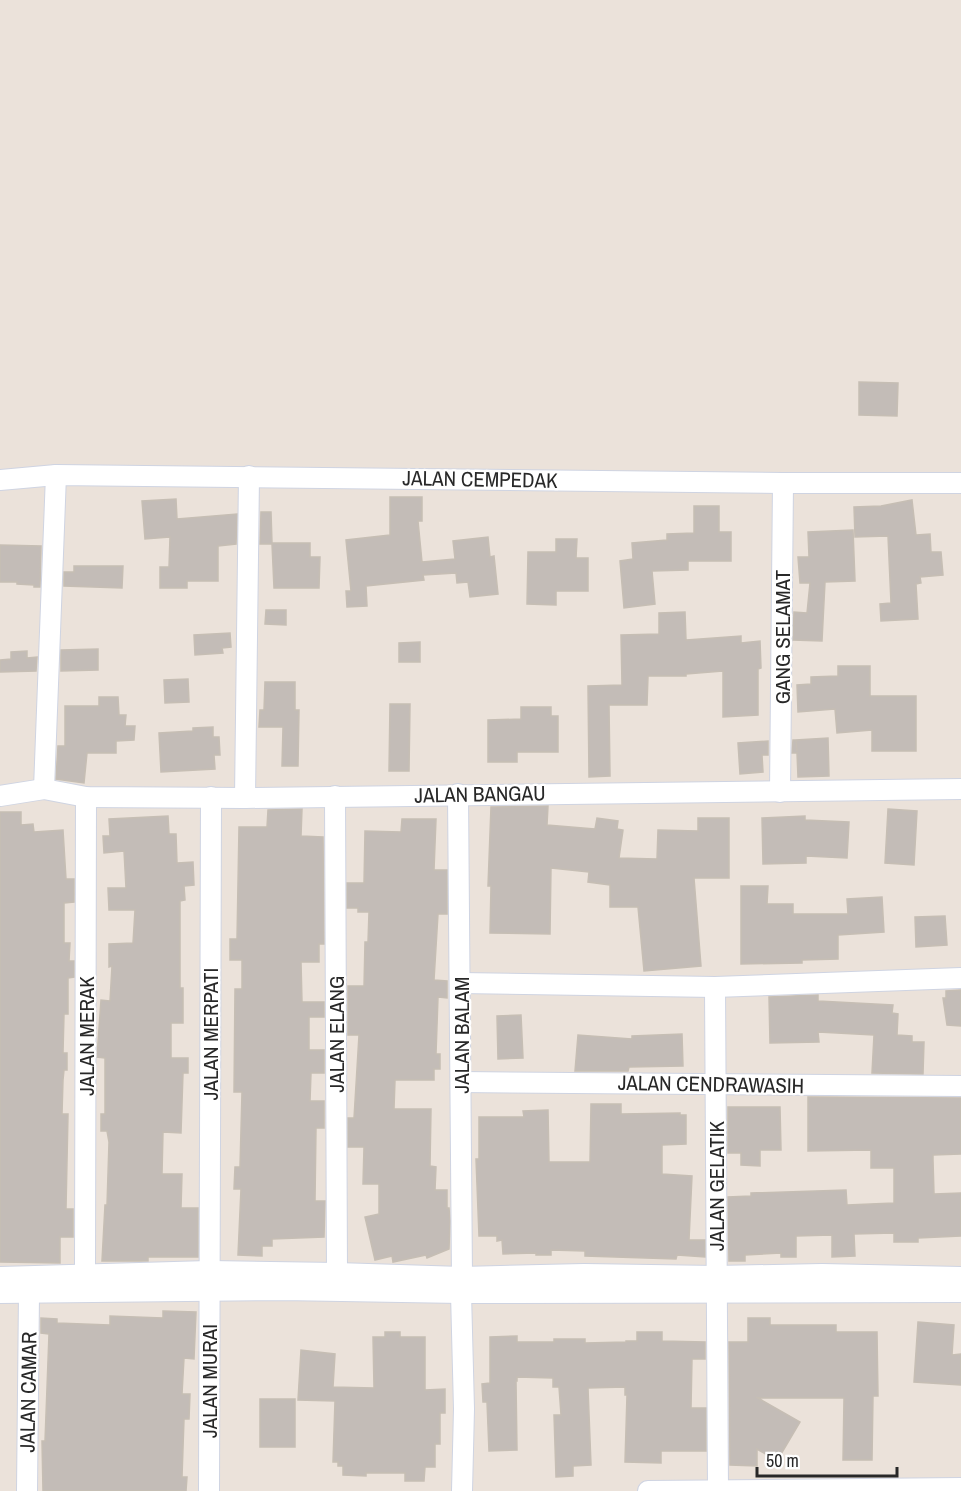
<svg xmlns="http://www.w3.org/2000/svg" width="961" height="1491" font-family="'Archivo Narrow',sans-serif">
  <rect width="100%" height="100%" fill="#ebe2da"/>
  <g fill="#c3bcb7" stroke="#c6beb4" stroke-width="1.5">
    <polygon points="859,382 898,383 897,416 859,415"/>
    <polygon points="390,497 422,497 422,521 418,521 422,562 455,559 453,541 488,537 490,557 494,556 498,594 470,597 468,582 457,583 456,573 423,575 424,580 366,586 367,606 347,607 346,591 351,591 346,540 390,535"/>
    <polygon points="176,499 177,519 237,514 236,544 218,546 218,581 187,581 187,588 160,588 160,567 169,567 170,537 145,539 142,501"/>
    <polygon points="912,500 916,535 930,534 931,552 941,552 943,575 920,577 921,583 916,584 918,619 881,621 880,604 891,603 888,536 855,537 854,507 881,506"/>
    <polygon points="694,506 719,506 719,532 731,532 731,561 688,561 688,570 652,571 655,604 624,608 620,561 633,559 632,543 667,540 667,534 694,533"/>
    <polygon points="261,512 271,512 272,543 310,543 310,557 320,557 319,588 274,588 272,544 260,544"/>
    <polygon points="853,530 855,581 825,582 822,641 793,640 794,612 807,613 810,583 800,583 798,557 809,557 808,532"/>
    <polygon points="556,539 577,539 576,558 588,558 588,591 556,591 556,605 527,604 528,552 556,552"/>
    <polygon points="0,545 41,546 40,587 34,587 34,585 17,584 17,582 0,582"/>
    <polygon points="74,566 123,566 122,588 64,586 64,572 74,572"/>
    <polygon points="266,610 286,610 286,625 265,624"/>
    <polygon points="685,612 686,640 741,636 741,643 760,641 761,668 758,669 758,715 723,717 723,671 686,674 686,676 648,676 647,705 609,705 610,776 589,777 588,686 622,685 621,635 659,634 659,613"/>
    <polygon points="230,633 231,647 222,648 223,653 195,655 194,635"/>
    <polygon points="420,642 420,662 399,662 399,643"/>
    <polygon points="98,649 98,670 61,671 61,650"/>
    <polygon points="27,651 27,658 37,657 36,671 0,672 0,660 11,659 11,652"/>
    <polygon points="838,666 870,666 870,696 916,696 916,751 872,751 872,730 837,733 835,709 798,712 797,685 811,684 811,677 838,676"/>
    <polygon points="188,679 189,702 165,703 164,680"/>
    <polygon points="265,682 295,682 295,710 299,710 298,766 282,766 283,727 259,727 260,710 264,710"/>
    <polygon points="99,697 118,697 119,715 126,715 125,726 135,726 134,740 116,741 116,753 87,753 84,783 56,779 58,746 65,746 65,706 99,706"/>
    <polygon points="390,704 410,704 409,771 389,771"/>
    <polygon points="521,707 551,707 551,716 558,716 558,752 517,752 517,762 488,762 488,720 521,719"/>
    <polygon points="213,727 213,737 219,737 220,755 214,755 215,769 161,772 159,733 193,731 193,728"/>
    <polygon points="828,738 829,776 798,777 797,753 792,753 793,740 796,740 797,751 796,740"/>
    <polygon points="768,741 768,755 762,755 763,772 740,774 738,743"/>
    <polygon points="548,806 547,825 595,829 597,818 618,821 617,829 623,830 619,858 657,859 658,830 698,831 698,818 729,818 729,878 694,878 701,966 644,971 638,907 610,907 610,885 588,882 589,872 551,868 550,934 490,933 491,886 488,886 491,807"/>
    <polygon points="302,809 301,836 323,837 324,944 319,944 319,962 301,962 302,1002 324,1002 324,1017 309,1017 309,1050 324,1050 324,1073 311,1073 310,1101 324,1101 324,1128 316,1128 315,1201 325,1201 324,1237 272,1239 272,1246 262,1246 262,1256 238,1255 241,1189 234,1189 235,1167 240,1167 242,1092 234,1092 235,989 242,989 242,960 230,960 230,939 237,939 239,827 267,827 268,810"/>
    <polygon points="888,809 917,811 914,865 885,863"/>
    <polygon points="0,812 21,812 21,825 33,824 34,832 63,830 66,879 74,879 74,902 64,903 64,943 70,943 69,961 74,961 74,977 68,978 68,1014 64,1014 63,1053 67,1053 67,1070 64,1070 63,1080 62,1114 68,1114 66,1209 73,1209 73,1237 60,1237 60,1263 0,1262"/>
    <polygon points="168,816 169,834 176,834 177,863 193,862 194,885 184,886 185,900 180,901 180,988 183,988 183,1023 171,1023 171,1058 188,1058 188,1073 183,1073 181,1133 163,1132 162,1174 182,1174 181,1208 198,1208 198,1257 148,1257 148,1261 102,1261 105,1205 107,1205 109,1142 107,1131 101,1131 101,1114 105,1114 105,1058 97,1057 101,1000 110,1001 112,966 109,967 109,944 133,943 135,910 109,910 108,888 126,888 124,851 104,853 103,836 110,836 109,819"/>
    <polygon points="805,816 805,820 849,822 847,858 806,856 806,863 763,864 762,818"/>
    <polygon points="402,819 436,819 434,870 447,870 447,914 438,914 434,980 447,981 447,998 438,997 436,1054 440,1054 440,1069 434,1069 434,1080 395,1080 394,1109 431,1109 430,1166 436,1167 435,1190 447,1190 447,1208 449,1208 450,1221 449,1249 427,1258 426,1255 393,1262 392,1256 375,1260 365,1217 379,1214 379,1184 363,1184 364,1147 348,1147 348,1118 354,1118 359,1035 348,1035 348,986 364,986 365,942 368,942 369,912 358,912 358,908 347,908 347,883 364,883 365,831 401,832"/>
    <polygon points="741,886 768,886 767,904 793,904 793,914 848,914 847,899 882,897 884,932 838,935 838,959 802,960 802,963 741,964"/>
    <polygon points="945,916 947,945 916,947 915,917"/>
    <polygon points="961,990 961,1026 947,1025 943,998 946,998 946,991"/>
    <polygon points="818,995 818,1001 893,1005 892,1013 898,1014 897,1035 912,1036 912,1042 924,1042 923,1074 872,1073 874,1035 818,1032 819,1042 770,1043 769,997"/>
    <polygon points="521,1015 523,1058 498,1059 497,1016"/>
    <polygon points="682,1034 683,1066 629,1067 628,1071 575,1071 578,1035 632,1039 632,1036"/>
    <polygon points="808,1097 961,1098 961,1154 933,1155 933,1160 934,1194 961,1193 961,1236 918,1238 918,1242 894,1242 894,1233 854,1234 855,1256 832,1257 832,1235 796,1236 796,1257 781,1257 781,1253 745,1255 745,1261 729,1261 728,1197 751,1196 751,1193 846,1190 847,1205 894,1203 894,1168 871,1168 871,1150 808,1151"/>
    <polygon points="591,1104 621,1104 621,1114 680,1113 680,1115 686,1115 686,1144 662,1145 662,1174 692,1176 689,1240 705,1240 705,1257 677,1255 676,1259 585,1256 585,1251 551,1250 551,1255 536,1255 536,1253 503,1254 502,1240 497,1241 497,1236 479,1236 476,1159 479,1159 479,1117 524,1117 523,1111 548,1110 549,1162 590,1162"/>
    <polygon points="728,1107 780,1107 781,1150 760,1150 760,1166 741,1165 741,1153 728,1153"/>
    <polygon points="163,1311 196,1312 194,1359 184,1358 182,1394 190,1394 189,1419 184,1419 182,1477 187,1477 186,1491 43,1491 42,1441 45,1441 49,1334 41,1333 41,1318 57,1319 57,1323 110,1325 110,1316 163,1318"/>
    <polygon points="748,1318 770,1318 770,1325 836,1325 836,1332 877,1332 878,1396 873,1396 872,1460 843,1460 844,1398 758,1398 800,1422 777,1461 757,1449 757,1466 730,1465 729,1342 748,1342"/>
    <polygon points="918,1322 954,1325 952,1355 961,1354 961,1385 914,1382"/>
    <polygon points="385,1332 400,1332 400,1337 425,1337 425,1390 445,1389 445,1413 440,1413 440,1444 435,1444 435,1467 425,1467 424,1481 405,1481 405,1473 366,1473 366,1476 343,1475 343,1466 338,1466 338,1462 333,1462 335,1401 298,1400 301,1350 335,1354 333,1387 374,1388 373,1337 385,1337"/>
    <polygon points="637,1332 662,1332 662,1341 705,1342 705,1359 692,1359 691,1408 706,1408 706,1451 661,1451 661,1463 625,1462 627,1395 625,1395 625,1387 588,1388 591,1465 573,1466 573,1476 556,1477 554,1415 561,1415 559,1387 553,1387 553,1378 517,1377 517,1381 516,1381 517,1450 489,1451 487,1402 483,1402 482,1384 490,1383 490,1337 517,1336 517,1342 554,1342 554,1339 585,1339 585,1343 626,1342 626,1341 637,1341"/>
    <rect x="260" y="1399" width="35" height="48"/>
  </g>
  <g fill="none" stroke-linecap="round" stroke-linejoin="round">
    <g stroke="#cfd4e2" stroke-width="22">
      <g id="minor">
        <polyline points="0,480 56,475 783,483 961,483"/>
        <polyline points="44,789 56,475"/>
        <polyline points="780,792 783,483"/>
        <polyline points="458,794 462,1277 461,1293 464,1409 462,1491"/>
        <polyline points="0,796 44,789 86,797 245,798 961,789"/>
        <polyline points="335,796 337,1273"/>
        <polyline points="245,798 249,476"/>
        <polyline points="460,983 715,987 961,978"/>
        <polyline points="715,987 718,1490"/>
        <polyline points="461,1082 961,1086"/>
        <polyline points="85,1275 86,797"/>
        <polyline points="0,1277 209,1271 337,1273 462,1277 584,1274 716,1276 822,1274 961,1277"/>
        <polyline points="0,1293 282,1290 461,1293 961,1292"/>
        <polyline points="27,1491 29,1293"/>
        <polyline points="209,1491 211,797"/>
        <polyline points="648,1491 961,1488"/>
      </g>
    </g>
    <use href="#minor" stroke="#fff" stroke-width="20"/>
  </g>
  <g text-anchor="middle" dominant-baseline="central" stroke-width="4.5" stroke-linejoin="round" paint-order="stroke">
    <g font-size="21" fill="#282828" stroke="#fff">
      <text transform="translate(480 479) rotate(1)">JALAN CEMPEDAK</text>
      <text transform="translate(782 637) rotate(-90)">GANG SELAMAT</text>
      <text transform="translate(480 794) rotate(-1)">JALAN BANGAU</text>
      <text transform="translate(210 1034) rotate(-90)">JALAN MERPATI</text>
      <text transform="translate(336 1034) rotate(-90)">JALAN ELANG</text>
      <text transform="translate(461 1035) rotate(-90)">JALAN BALAM</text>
      <text transform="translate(86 1036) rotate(-90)">JALAN MERAK</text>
      <text transform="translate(711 1084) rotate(1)">JALAN CENDRAWASIH</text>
      <text transform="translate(716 1186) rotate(-90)">JALAN GELATIK</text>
      <text transform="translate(209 1381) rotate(-90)">JALAN MURAI</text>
      <text transform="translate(28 1392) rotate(-89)">JALAN CAMAR</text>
    </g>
  </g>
  <path d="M757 1467v9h140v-9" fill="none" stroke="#282828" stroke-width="3"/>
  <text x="766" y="1467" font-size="18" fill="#282828" stroke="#ffffff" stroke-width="4.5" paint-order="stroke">50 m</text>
</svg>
